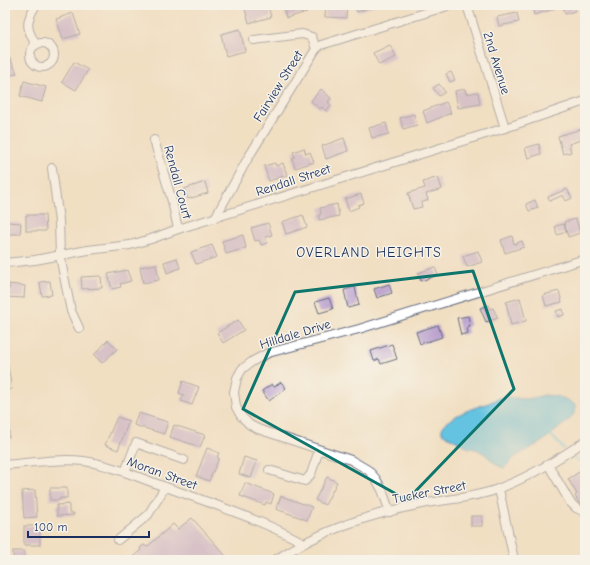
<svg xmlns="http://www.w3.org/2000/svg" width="590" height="565" font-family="'Comic Neue',sans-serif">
  <rect width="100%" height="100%" fill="#f7f3e8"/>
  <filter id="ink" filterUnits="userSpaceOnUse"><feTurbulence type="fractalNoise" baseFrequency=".025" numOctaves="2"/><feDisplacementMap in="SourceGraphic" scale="8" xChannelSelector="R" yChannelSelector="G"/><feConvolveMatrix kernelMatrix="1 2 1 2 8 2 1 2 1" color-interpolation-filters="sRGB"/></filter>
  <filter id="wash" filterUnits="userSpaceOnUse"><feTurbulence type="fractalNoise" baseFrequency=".012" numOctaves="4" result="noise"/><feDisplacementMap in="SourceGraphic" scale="16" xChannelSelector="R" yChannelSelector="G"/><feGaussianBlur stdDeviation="0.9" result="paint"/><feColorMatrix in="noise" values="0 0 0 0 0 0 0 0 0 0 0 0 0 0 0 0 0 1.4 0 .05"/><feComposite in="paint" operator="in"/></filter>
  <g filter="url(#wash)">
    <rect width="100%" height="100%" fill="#f1dfc2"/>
    <path fill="#63c3e1" stroke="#3f79a0" d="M544 395C556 396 565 397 575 405V412L569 420 543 441 515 457 504 468 497 465 485 454 476 449 469 448 442 433C438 419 479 406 489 403 493 401 497 399 501 398 508 396 515 398 523 399 530 399 538 397 544 395Z"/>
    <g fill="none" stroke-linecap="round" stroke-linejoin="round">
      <g stroke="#63c3e1" stroke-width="2.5">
        <polyline points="549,433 564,449"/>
        <polyline points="571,456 585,464"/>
      </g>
    </g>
    <g id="blocks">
      <g fill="#b99fce">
        <polygon points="261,5 268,5 271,17 249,23 245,9"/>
        <polygon points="283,5 305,5 307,12 286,18"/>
        <polygon points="326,5 347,5 346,18 325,17"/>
        <polygon points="355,5 374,5 374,6 357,12"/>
        <polygon points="532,5 553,5 554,9 534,15"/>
        <polygon points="562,5 574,5 575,11 565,14"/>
        <polygon points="73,13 80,34 63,39 56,19"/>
        <polygon points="517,13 519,22 499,26 497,17"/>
        <polygon points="240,29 245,51 226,56 221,34"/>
        <polygon points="390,45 396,57 379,65 373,53"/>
        <polygon points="7,53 17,73 5,78 5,54"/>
        <polygon points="74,62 88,70 76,90 62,82"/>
        <polygon points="451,72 455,80 450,82 446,74"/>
        <polygon points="24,81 46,87 42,102 20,96"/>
        <polygon points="439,84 445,92 439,96 433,88"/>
        <polygon points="321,89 331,98 328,102 331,105 326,111 322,107 320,109 311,101"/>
        <polygon points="465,89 466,94 478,92 480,104 458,108 455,91"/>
        <polygon points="446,102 451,113 427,123 423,111"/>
        <polygon points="414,114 417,125 403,129 400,118"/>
        <polygon points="386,123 389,134 372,138 369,128"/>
        <polygon points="581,129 584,139 569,144 571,152 563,154 558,136"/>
        <polygon points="344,138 348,151 326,159 322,146"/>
        <polygon points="539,144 541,154 528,158 525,148"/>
        <polygon points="304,148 306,154 310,152 314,162 295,168 292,158 295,157 293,152"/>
        <polygon points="275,163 276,166 283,163 287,175 269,181 264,166"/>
        <polygon points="438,177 442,189 426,194 428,200 421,203 422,207 413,209 408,193 425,188 423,182"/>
        <polygon points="205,182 208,193 188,199 184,189"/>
        <polygon points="567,189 572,198 566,201 563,195 550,201 548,197"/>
        <polygon points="361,194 364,203 358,205 359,207 349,211 345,199"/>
        <polygon points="535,200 538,208 529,211 526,204"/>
        <polygon points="337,204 339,216 319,220 319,215 321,214 320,208"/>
        <polygon points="26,215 45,215 46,231 26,231"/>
        <polygon points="303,215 307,227 286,234 282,222"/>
        <polygon points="576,219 580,233 568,237 564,222"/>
        <polygon points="5,220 8,220 8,222 21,223 20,234 5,234"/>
        <polygon points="268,223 272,235 265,237 267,243 261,245 259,240 255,241 251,228"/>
        <polygon points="564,224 566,232 557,235 555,226"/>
        <polygon points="243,235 246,248 226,254 222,241"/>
        <polygon points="512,236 514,244 522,241 524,247 505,253 501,240"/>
        <polygon points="212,245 217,257 196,264 191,252"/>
        <polygon points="478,251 482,262 467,267 463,256"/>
        <polygon points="177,258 180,268 167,273 164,262"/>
        <polygon points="156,264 159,280 143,283 140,267"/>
        <polygon points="435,267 438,275 421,281 418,273"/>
        <polygon points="127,270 131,281 120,284 121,287 112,289 108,274"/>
        <polygon points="101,276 102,288 82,289 81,277"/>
        <polygon points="50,281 52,295 42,296 40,282"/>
        <polygon points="9,284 25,286 24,298 5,297 5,288 9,289"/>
        <polygon points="389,284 392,293 377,298 374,289"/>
        <polygon points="355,287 359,305 348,308 344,290"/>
        <polygon points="559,291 562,302 546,306 543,295"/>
        <polygon points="329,298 333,309 319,313 315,302"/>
        <polygon points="520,298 526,321 511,325 506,302"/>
        <polygon points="488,305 489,309 493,308 498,318 486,322 480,308"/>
        <polygon points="563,309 564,315 558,317 556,311"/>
        <polygon points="468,316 470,326 467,327 468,333 461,335 457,318"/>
        <polygon points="238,320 244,330 223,343 217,333"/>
        <polygon points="438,325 442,337 420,344 416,332"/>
        <polygon points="108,340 117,349 102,363 94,355"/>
        <polygon points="392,344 397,359 381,364 379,359 374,361 371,351"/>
        <polygon points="5,361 7,361 12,389 5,390"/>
        <polygon points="183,381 199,387 192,405 181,401 184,395 179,393"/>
        <polygon points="281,382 286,388 269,401 262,391 272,384 274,387"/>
        <polygon points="138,413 168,422 164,434 134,425"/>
        <polygon points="117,417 129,421 118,450 105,445"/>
        <polygon points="174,425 205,435 200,447 170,437"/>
        <rect x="5" y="427" width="4" height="10"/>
        <polygon points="207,448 219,453 217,457 219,458 209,481 196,476"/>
        <polygon points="244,457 257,461 251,478 239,474"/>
        <polygon points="581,471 585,477 585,503 581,506 575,496 577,494 568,479"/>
        <polygon points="327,477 337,482 325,505 315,500"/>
        <polygon points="245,483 274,494 271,504 266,502 265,505 240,496"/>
        <polygon points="50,488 67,488 67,498 60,498 60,500 50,500"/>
        <polygon points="35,490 37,517 24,518 22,491"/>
        <polygon points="281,496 312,507 307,520 276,509"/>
        <polygon points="69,504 69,513 74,513 74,515 57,516 57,505"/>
        <rect x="471" y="516" width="11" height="10"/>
        <polygon points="192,518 226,556 222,560 129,560 141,550 140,548 144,545 147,547 173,524 178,529"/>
        <rect x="24" y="526" width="16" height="19"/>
        <rect x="13" y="551" width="11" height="9"/>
      </g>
    </g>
  </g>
  <g filter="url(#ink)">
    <use href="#blocks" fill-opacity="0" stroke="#666d81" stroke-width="1"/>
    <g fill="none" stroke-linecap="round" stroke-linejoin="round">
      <g stroke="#666d81" stroke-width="10">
        <g id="minor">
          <polyline points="467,5 505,128"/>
          <polyline points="254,40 302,34 312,37 316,49"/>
          <circle cx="42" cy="55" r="12"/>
          <path d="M36 45C26 28 25 22 36 5"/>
          <polyline points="154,140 172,201 178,229"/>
          <polyline points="52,168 59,221 60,256 71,311 79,328"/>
          <polyline points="215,218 248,158 316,49 321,45 451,5"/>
          <polyline points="5,263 35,260 88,250 130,245 151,239 178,229 505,128 585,101"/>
          <path d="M5 465C30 463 59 458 84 461 111 465 137 477 163 486 210 503 259 519 304 543"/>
          <polyline points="549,466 570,502 576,508 585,512"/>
          <polyline points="269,470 305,481 311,474 319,450"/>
          <polyline points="125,472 136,443 184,460"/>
          <polyline points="499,489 514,560"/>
          <polyline points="390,512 382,490 376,479 368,470 351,460 258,429 250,425 241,416 236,407 234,392 237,378 242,369 253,361 268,353 359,329 585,259"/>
          <polyline points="118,540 148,515 165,487"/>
          <path d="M275 560C323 529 370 514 427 503 449 499 473 498 495 490 528 478 556 461 585 441"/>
        </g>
      </g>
      <use href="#minor" stroke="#fff" stroke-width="8"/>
    </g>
  </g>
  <path d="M0 0H590V565H0ZM473 271 514 389 407 500 243 409 295 292Z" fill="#f1dfc2" fill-opacity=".55" fill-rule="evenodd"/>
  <path fill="none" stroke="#0f766e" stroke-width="3" stroke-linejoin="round" d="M473 271 514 389 407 500 243 409 295 292Z"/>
  <g text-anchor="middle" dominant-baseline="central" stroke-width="3" stroke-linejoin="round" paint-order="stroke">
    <g font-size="13" fill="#1b2f5e" stroke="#f7f3e8">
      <text transform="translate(497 63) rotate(73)">2nd Avenue</text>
      <text transform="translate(278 86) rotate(-58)">Fairview Street</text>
      <text transform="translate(293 180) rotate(-18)">Rendall Street</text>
      <text transform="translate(178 182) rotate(75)">Rendall Court</text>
      <text transform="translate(295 334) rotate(-17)">Hilldale Drive</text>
      <text transform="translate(162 473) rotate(20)">Moran Street</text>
      <text transform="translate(429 492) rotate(-11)">Tucker Street</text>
    </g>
    <g font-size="14" letter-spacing="1" fill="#1b2f5e" stroke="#f7f3e8">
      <text x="369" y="252">OVERLAND HEIGHTS</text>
    </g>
  </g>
  <rect width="590" height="565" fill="none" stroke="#f7f3e8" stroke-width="20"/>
  <path d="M28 531v6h121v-6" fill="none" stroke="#1b2f5e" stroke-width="2"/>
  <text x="34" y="531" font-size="12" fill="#1b2f5e" stroke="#f7f3e8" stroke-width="3" paint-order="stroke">100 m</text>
</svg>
